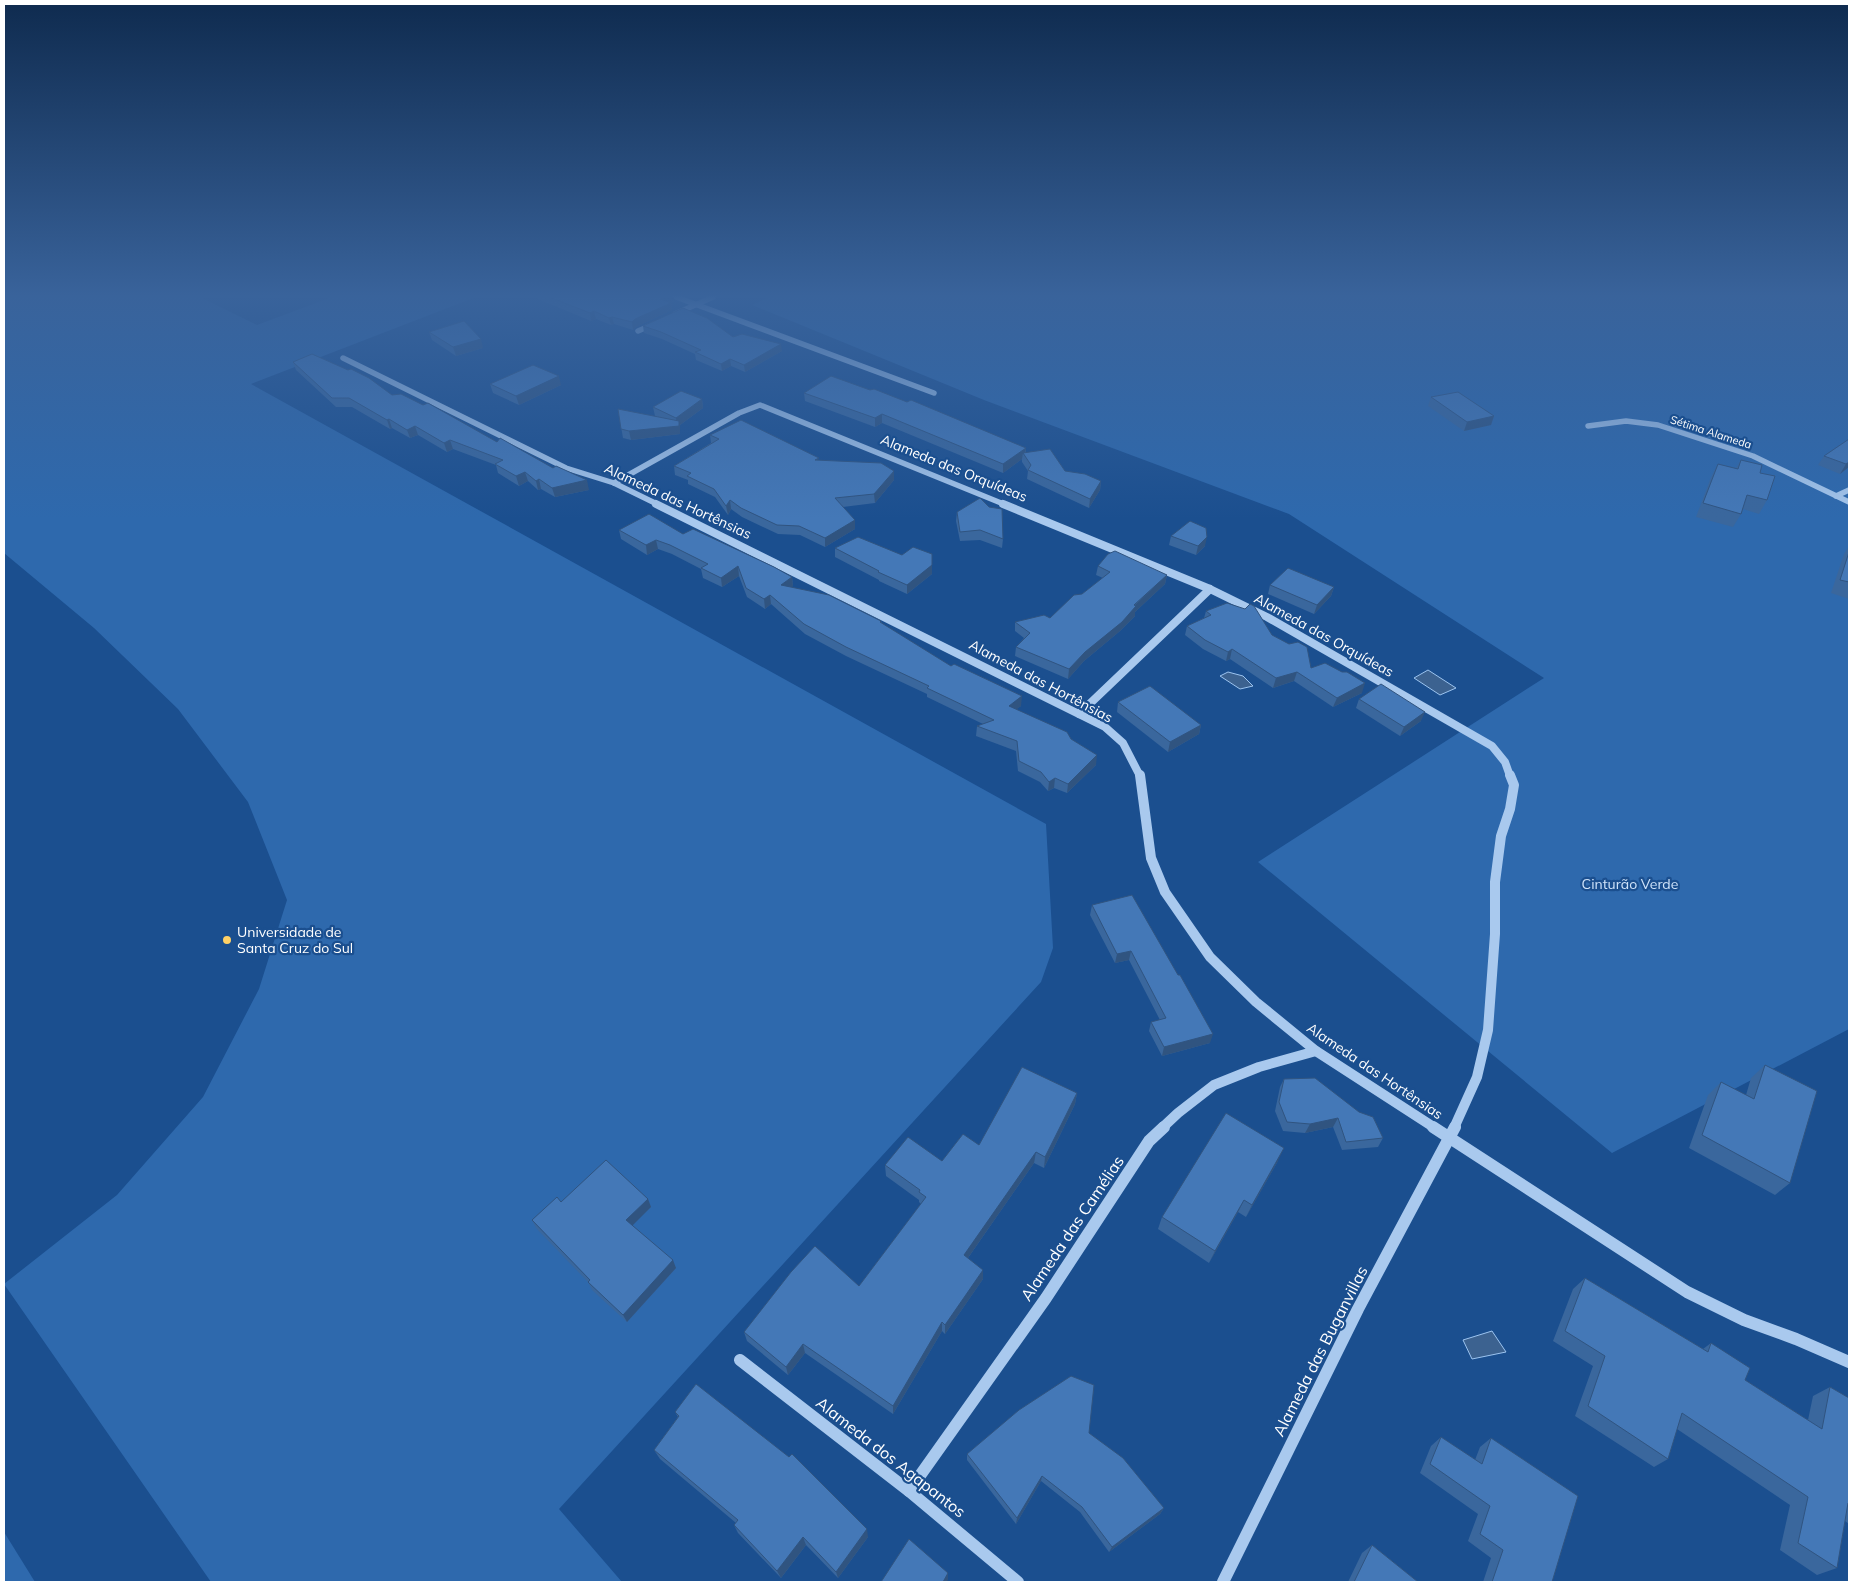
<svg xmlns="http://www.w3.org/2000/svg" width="1853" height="1586" font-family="Mulish,sans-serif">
  <rect width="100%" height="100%" fill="#1b4f8f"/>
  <g fill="#2e69ad">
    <polygon points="4,297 200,297 257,325 332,297 476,297 251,384 1046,824 1053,948 1041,982 559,1509 622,1582 211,1582 4,1284 117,1195 203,1097 259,989 287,900 248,802 178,709 94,628 4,553"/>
    <polygon points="769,297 1849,297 1849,1029 1612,1153 1258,862 1544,678 1289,514 984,400 752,305"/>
    <polygon points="4,1532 35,1582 4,1582"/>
  </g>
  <g fill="#3c6290" stroke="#9cc4f0">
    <polygon points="1428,670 1456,688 1440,695 1414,678"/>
    <polygon points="1228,672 1243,676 1253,686 1240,689 1220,676"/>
    <polygon points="1492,1331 1506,1352 1472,1359 1463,1340"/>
  </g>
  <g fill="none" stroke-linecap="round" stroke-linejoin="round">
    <g stroke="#a9c9ee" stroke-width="5.5">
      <polyline points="676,297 934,393"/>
      <polyline points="675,314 713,297"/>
      <polyline points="638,331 654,324"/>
      <polyline points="343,358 566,468 614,483 659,505"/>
      <polyline points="1588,426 1626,421 1658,425 1753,456 1849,502"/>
      <polyline points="614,483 739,413 760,405 1006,505"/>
      <polyline points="1836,496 1849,490"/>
    </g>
    <g stroke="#a9c9ee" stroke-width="8">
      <polyline points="656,504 1105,727 1123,743 1140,776"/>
      <polyline points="1003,504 1210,589 1267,617 1492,746 1505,762 1510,776"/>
      <polyline points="1079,714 1210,589"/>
    </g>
    <g stroke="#a9c9ee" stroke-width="10">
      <polyline points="1140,775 1151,858 1165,892 1210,957 1256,1002 1316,1051 1435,1128"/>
      <polyline points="1162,1128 1178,1113 1214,1085 1259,1067 1316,1051"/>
      <polyline points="1454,1128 1477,1077 1488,1030 1495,934 1495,882 1501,836 1510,809 1514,785 1510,775"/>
    </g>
    <g stroke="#a9c9ee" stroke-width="12">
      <polyline points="1433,1127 1687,1292 1744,1320 1796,1339 1849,1362"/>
      <polyline points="740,1360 909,1491 1018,1582"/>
      <polyline points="909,1491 1046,1298 1149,1141 1164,1127"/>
      <polyline points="1223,1582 1358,1309 1455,1127"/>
    </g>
  </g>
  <g fill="#3a679d">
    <polygon points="533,297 674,297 674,301 671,303 672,310 636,327 633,330 614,324 611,325 596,319 591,321"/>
    <polygon points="643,326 733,337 782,351 745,372 731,366 722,371 696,360 695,354 662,339 644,333"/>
    <polygon points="429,332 483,348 456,356 432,340"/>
    <polygon points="293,362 392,395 497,442 589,490 555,497 541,489 538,490 528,481 519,486 498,473 496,465 453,449 447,452 418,435 410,438 392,428 390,429 352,407 336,407 296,370"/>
    <polygon points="490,384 561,385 519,405 493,393"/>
    <polygon points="870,390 907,402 1026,448 1026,453 1065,471 1101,481 1100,490 1089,508 1027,479 1028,471 1022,462 1022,459 1003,473 882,423 875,427 805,401 804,393"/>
    <polygon points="1431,397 1494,416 1491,425 1464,431 1428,406"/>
    <polygon points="702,399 703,408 680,425 680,434 631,440 623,438 618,409 657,417 655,416 653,407"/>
    <polygon points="710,435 819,460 894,471 894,480 875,503 843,507 855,529 825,547 800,535 778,534 742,517 731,509 728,515 715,497 688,484 688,480 675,475 674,466 711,443"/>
    <polygon points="1849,439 1849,467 1840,474 1818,465 1824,456"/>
    <polygon points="1741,460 1760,473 1767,500 1759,514 1743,509 1741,514 1733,527 1696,517 1711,477 1718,464 1736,468"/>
    <polygon points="957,512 1003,539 1002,548 980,540 960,541 956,521"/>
    <polygon points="619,530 683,534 792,577 793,586 791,587 881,621 882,624 951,666 1021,706 1016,709 1071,739 1096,765 1067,793 1054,788 1048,791 1040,782 1018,771 1016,751 976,736 977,726 983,724 927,697 927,694 846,656 805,634 771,604 765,609 747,597 739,576 722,587 703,578 701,569 672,554 658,549 647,555 621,539"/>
    <polygon points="1171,536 1205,546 1196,555 1169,545"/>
    <polygon points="1849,546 1849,599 1831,593 1844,554"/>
    <polygon points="835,548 932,574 907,594 879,581 879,580 835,557"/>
    <polygon points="1098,566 1167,575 1165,584 1135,612 1135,616 1120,631 1084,661 1068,679 1015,656 1016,647 1024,638 1015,631 1015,622 1050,618 1103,578 1096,575"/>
    <polygon points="1270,585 1334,587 1331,596 1314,614 1268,594"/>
    <polygon points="1206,611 1272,635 1311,668 1362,693 1333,707 1294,681 1273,688 1230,659 1226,661 1203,649 1185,635 1187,626 1204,618"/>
    <polygon points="1359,699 1421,721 1400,736 1356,708"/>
    <polygon points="1118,702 1201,725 1199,734 1168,752 1117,712"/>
    <polygon points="1092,905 1210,1043 1162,1056 1149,1031 1151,1022 1160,1020 1129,960 1115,963 1090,915"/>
    <polygon points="1765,1065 1790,1183 1775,1195 1689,1148 1708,1095 1721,1082 1746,1095 1751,1078"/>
    <polygon points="1284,1079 1383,1138 1378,1147 1342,1150 1333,1127 1305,1133 1283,1131 1275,1111 1280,1087"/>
    <polygon points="1077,1093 1075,1104 1044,1168 1034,1163 968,1258 983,1279 945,1334 942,1331 893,1414 805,1353 788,1375 747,1341 744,1332 859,1286 921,1204 919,1202 919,1200 886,1176 885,1165 942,1161 979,1145"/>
    <polygon points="1278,1161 1246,1217 1238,1212 1209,1263 1158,1229 1162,1217"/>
    <polygon points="648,1199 651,1207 632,1225 676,1268 627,1322 592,1290 588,1282 536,1228 532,1220 561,1202"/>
    <polygon points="1585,1278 1703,1349 1711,1343 1745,1380 1808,1420 1813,1396 1830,1387 1849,1398 1849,1524 1845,1521 1837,1568 1817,1575 1780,1550 1790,1505 1677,1429 1668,1459 1654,1467 1575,1416 1593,1366 1553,1341 1573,1289"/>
    <polygon points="675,1412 868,1537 838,1578 806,1545 781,1578 738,1533 734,1525 736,1523 660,1459 654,1450 678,1417"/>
    <polygon points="1089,1433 1164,1508 1160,1514 1109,1552 1080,1512 1041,1481 1016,1524 967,1460 967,1454"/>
    <polygon points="1441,1437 1475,1460 1480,1447 1491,1438 1552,1582 1483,1582 1491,1558 1468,1541 1478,1514 1420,1473 1431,1446"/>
    <polygon points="1372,1545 1418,1582 1348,1582 1362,1553"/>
  </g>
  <g fill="#305480">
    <polygon points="666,297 674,297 674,301 662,306 661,299"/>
    <polygon points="671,303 672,310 636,327 633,330 632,322 635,319"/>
    <polygon points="594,311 596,319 591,321 590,313"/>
    <polygon points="612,317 614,324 611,325 609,318"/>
    <polygon points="481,339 483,348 456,356 453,347"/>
    <polygon points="781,344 782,351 745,372 744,365"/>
    <polygon points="730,359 731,366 722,371 721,364"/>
    <polygon points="559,376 561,385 519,405 516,396"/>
    <polygon points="702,399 703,408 680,425 680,434 631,440 629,431 677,426 676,418"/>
    <polygon points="882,414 882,423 875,427 875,418"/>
    <polygon points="1494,416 1491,425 1464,431 1467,422"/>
    <polygon points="389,419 392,428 390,429 387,420"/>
    <polygon points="415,426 418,435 410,438 407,430"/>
    <polygon points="450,440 453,449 447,452 444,443"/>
    <polygon points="1026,448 1025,456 1023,453 1022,459 1003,473 1003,464"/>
    <polygon points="1849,462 1849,467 1840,474 1846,464"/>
    <polygon points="894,471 894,480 875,503 874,494"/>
    <polygon points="525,472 528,481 519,486 516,476"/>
    <polygon points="539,479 541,489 538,490 536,481"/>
    <polygon points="587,480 589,490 555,497 552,488"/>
    <polygon points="1101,481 1100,490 1089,508 1090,499"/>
    <polygon points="730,500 731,509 728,515 726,506"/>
    <polygon points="855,520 855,529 825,547 825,538"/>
    <polygon points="1207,537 1205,546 1196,555 1198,546"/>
    <polygon points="656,540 658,549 647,555 646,545"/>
    <polygon points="932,565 932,574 907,594 907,585"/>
    <polygon points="738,566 739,576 722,587 721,578"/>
    <polygon points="1167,575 1165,584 1135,612 1135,616 1120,631 1084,661 1068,679 1069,669 1085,652"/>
    <polygon points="792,577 793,586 782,595 781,585"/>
    <polygon points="1334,587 1331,596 1314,614 1317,605"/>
    <polygon points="770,595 771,604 765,609 764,599"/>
    <polygon points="1232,649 1230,659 1226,661 1228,652"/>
    <polygon points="1297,672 1294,681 1273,688 1276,678"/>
    <polygon points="1365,683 1362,693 1333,707 1337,698"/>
    <polygon points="1022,696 1021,706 1008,716 1009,706"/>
    <polygon points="1425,712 1421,721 1400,736 1404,727"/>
    <polygon points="1201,725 1199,734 1168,752 1170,742"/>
    <polygon points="1097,755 1096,765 1067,793 1068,784"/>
    <polygon points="1055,778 1054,788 1048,791 1049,782"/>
    <polygon points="1131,951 1129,960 1115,963 1117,954"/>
    <polygon points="1213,1034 1210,1043 1162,1056 1164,1047"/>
    <polygon points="1077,1093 1075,1104 1044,1168 1045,1157"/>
    <polygon points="1338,1118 1333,1127 1305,1133 1310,1124"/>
    <polygon points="1284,1148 1278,1161 1246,1217 1252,1205"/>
    <polygon points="1036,1152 1034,1163 963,1265 964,1255"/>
    <polygon points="648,1199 651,1207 630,1228 626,1220"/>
    <polygon points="1244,1200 1238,1212 1209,1263 1215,1251"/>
    <polygon points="673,1260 676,1268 627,1322 623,1315"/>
    <polygon points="983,1270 983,1279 945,1334 945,1325"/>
    <polygon points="942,1322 942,1331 893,1414 893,1406"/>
    <polygon points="803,1344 805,1353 788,1375 786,1367"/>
    <polygon points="1042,1476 1041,1481 1016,1524 1017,1518"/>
    <polygon points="1164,1508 1160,1514 1109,1552 1112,1547"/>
    <polygon points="867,1529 868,1537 838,1578 836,1572"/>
    <polygon points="803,1537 806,1545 781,1578 777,1571"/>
    <polygon points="948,1573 948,1580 946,1582 943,1582"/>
  </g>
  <g fill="#4478b7" stroke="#305480">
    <polygon points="549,297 666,297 661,299 671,303 635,319 632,322 612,317 609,318 594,311 590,313"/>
    <polygon points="683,308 707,318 733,337 742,334 781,344 744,365 730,359 721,364 695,352 701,350 661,332 643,326"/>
    <polygon points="464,321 481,339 453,347 429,332"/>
    <polygon points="312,354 348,370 351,369 369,378 392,395 401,394 423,405 428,403 497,442 500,438 553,468 556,466 587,480 552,488 539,479 536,481 525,472 516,476 495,464 503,460 450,440 444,443 415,426 407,430 389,419 387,420 349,398 332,398 293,362"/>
    <polygon points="533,365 559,376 516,396 490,384"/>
    <polygon points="831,376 870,390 874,389 907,402 911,400 1026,448 1003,464 882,414 875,418 804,393"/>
    <polygon points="681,391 702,399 676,418 653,407"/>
    <polygon points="1458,392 1494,416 1467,422 1431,397"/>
    <polygon points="618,409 679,421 679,426 629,431 621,429"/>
    <polygon points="741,420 819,458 815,460 881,463 894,471 874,494 835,498 855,520 825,538 799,526 777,525 741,508 730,500 726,506 714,489 687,476 691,473 674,466 719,439 710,435"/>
    <polygon points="1849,439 1849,462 1846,464 1824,456"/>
    <polygon points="1050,449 1065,471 1085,474 1101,481 1090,499 1028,470 1031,465 1023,453"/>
    <polygon points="1741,460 1762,465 1760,473 1775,476 1767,500 1747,495 1741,514 1703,503 1718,464 1738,469"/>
    <polygon points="980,498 989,507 1002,509 1003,539 980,530 960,532 957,512"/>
    <polygon points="649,514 683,534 693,529 774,567 792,577 781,585 829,595 881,621 880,622 951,666 954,664 1022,696 1009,706 1067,732 1071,739 1097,755 1068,784 1055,778 1049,782 1041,772 1019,761 1017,741 977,726 994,720 927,688 929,686 846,647 804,624 770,595 764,599 746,588 738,566 721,578 701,568 708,564 670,545 656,540 646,545 619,530"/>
    <polygon points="1190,521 1206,528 1207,537 1198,546 1171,536"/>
    <polygon points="858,537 902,555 913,547 932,554 932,565 907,585 878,572 879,571 835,548"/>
    <polygon points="1115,551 1167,575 1134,605 1136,606 1122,622 1085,652 1069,669 1016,647 1030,633 1015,622 1044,615 1050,618 1074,595 1082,594 1110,572 1098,566 1108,554"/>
    <polygon points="1849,552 1849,582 1840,580"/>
    <polygon points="1288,568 1334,587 1317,605 1270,585"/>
    <polygon points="1227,603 1245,609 1250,604 1254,606 1272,635 1289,644 1298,642 1307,647 1311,668 1325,663 1342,672 1347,672 1365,683 1337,698 1297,672 1276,678 1232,649 1228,652 1205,640 1187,626 1211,615 1206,611"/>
    <polygon points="1381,684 1425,712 1404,727 1359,699"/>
    <polygon points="1150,686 1201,725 1170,742 1118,702"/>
    <polygon points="1132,895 1178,975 1180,975 1213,1034 1164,1047 1151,1022 1166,1018 1131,951 1117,954 1092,905"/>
    <polygon points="1765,1065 1817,1091 1790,1183 1702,1135 1721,1082 1754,1099"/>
    <polygon points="1022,1067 1077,1093 1045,1157 1036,1152 964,1255 983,1270 945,1325 942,1322 893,1406 803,1344 786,1367 744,1332 791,1272 815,1246 859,1286 926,1197 919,1192 920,1190 885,1165 908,1137 942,1161 963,1134 979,1145"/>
    <polygon points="1315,1078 1359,1112 1373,1117 1383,1138 1346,1142 1338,1118 1310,1124 1287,1122 1279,1102 1284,1079"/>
    <polygon points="1226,1113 1284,1148 1252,1205 1244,1200 1215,1251 1162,1217"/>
    <polygon points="606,1160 648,1199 626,1220 673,1260 623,1315 588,1282 590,1280 532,1220 557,1197 561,1202"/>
    <polygon points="1585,1278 1708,1352 1711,1343 1750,1368 1745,1380 1822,1429 1830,1387 1849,1398 1849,1504 1848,1503 1837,1568 1798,1543 1808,1497 1682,1413 1668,1459 1588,1406 1605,1356 1565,1331"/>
    <polygon points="1071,1376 1094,1385 1089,1433 1123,1458 1164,1508 1112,1547 1082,1507 1042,1476 1017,1518 967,1454 1019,1410"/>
    <polygon points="696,1384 789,1457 792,1454 867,1529 836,1572 803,1537 777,1571 734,1525 738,1520 654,1450 679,1416 675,1412"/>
    <polygon points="1441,1437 1482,1464 1491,1438 1578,1496 1552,1582 1492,1582 1503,1550 1480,1534 1490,1506 1430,1464"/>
    <polygon points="909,1539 948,1573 943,1582 881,1582"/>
    <polygon points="1372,1545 1418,1582 1354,1582"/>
  </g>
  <linearGradient id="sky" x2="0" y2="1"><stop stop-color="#0f2b4f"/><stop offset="0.57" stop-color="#39639b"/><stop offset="1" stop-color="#39639b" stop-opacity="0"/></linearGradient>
  <rect width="1853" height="519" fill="url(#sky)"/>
  <circle fill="#ffd166" stroke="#1b4f8f" stroke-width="2" cx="227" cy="940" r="5"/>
  <g text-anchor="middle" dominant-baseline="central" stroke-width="4.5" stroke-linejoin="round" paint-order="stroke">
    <g font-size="11" fill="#fff" stroke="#1b4f8f">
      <text transform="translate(1711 432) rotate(18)">Sétima Alameda</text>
    </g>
    <g font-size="14" fill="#fff" stroke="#1b4f8f">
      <text transform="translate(954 468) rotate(22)">Alameda das Orquídeas</text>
      <text transform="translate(678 501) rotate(25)">Alameda das Hortênsias</text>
      <text transform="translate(1324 635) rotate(29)">Alameda das Orquídeas</text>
      <text transform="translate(1041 681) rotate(28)">Alameda das Hortênsias</text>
      <text transform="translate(1375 1071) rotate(34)">Alameda das Hortênsias</text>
    </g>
    <g font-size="14" fill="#cfe3fa" stroke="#1b4f8f">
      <text x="1630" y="884">Cinturão Verde</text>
    </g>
    <g font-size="14" fill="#fff" stroke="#1b4f8f" text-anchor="start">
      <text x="237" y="932">Universidade de<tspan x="237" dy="16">Santa Cruz do Sul</tspan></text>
    </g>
    <g font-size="16" fill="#fff" stroke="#1b4f8f">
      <text transform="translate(1072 1228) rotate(-56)">Alameda das Camélias</text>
      <text transform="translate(1320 1351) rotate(-63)">Alameda das Buganvillas</text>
      <text transform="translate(891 1457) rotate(38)">Alameda dos Agapantos</text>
    </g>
  </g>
  <rect width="1853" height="1586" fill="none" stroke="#ffffff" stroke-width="10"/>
</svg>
